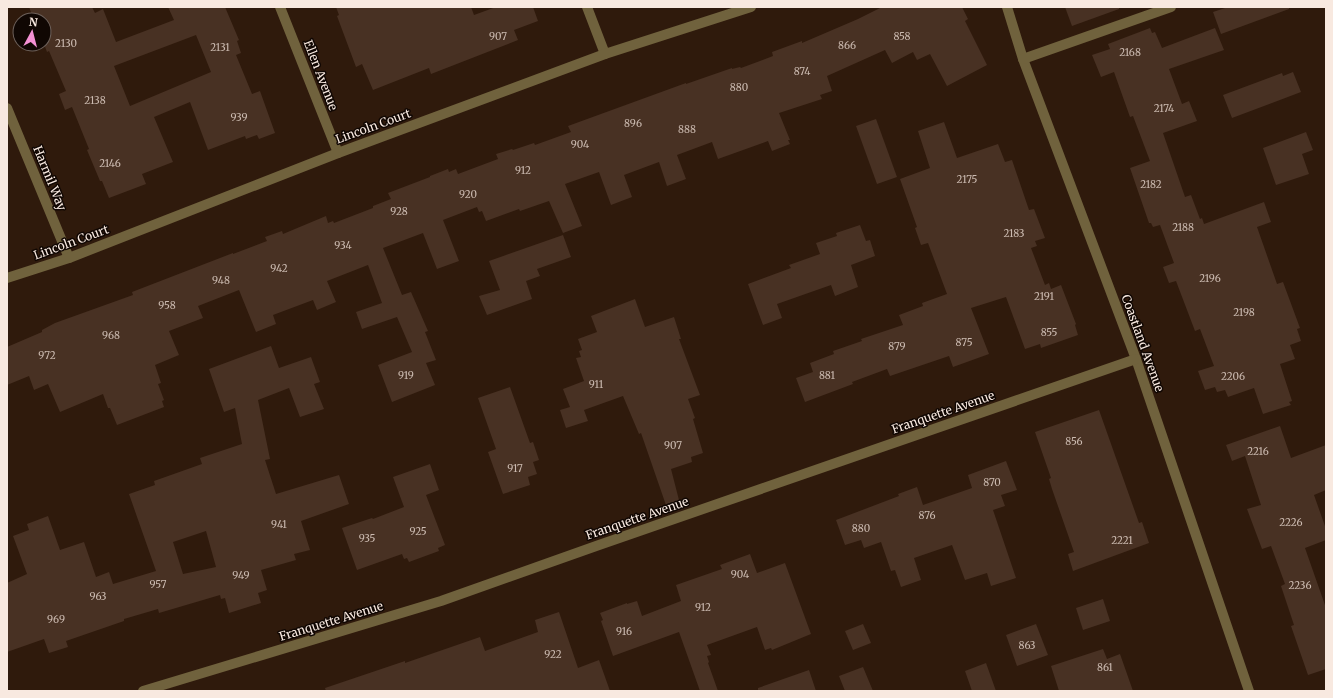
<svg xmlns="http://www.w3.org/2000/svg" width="1333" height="698" font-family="Merriweather,serif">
  <rect width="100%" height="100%" fill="#2f1a0c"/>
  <g fill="#483123" fill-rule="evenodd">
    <path d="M29 7H92L95 13 103 9 116 42 174 20 168 7H225L239 40 237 41 241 53 236 55 252 94 260 91 275 133 259 139 257 135 246 139 245 136 208 150 190 102 154 117 173 162 142 174 146 184 109 198 102 181H100L87 150 89 149 72 107 65 110 59 94 66 91 49 51 47 52 44 44V20H34ZM196 35 211 72 130 106 114 66Z"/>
    <polygon points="336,7 471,7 474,15 496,7 533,7 538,21 514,30 518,40 431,74 429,68 373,90 362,64 356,67 337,16 339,15"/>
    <polygon points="882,7 962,7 968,19 965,21 987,65 947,86 930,54 917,60 913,52 892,63 885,50 827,76 832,91 820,95 822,99 779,113 790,140 788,140 790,144 772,151 768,141 718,159 712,142 677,155 686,179 667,186 659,162 624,175 632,197 611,205 599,172 565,184 582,226 563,233 549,201 520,211 519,209 486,221 482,211 479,212 477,207 443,220 459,261 437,269 423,233 383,248 402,295 411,292 428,331 425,332 436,360 426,363 435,385 392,402 378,365 412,352 397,317 362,329 356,312 382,303 368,265 327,281 336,302 317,310 313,300 273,315 276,324 256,332 239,290 198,306 203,318 169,331 179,355 155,365 161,383 158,384 164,400 162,401 164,407 117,425 110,408 108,408 103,394 60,412 48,384 34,390 29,376 7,385 7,347 42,332 42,330 55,323 133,295 132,292 233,253 233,254 267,241 265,237 282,231 283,234 326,216 328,223 333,221 334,223 373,208 373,206 391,199 388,193 430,177 430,176 448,169 449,172 456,169 458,174 498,159 496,154 512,149 513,150 534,143 535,145 571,132 568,126 686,83 686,84 732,68 732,69 740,67 741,68 773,56 772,52 802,41 802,43 858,19"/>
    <polygon points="1065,7 1119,7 1119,9 1072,26"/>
    <polygon points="1228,7 1289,7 1289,9 1221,34 1213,12"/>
    <polygon points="1150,28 1152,33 1155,32 1162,48 1215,28 1224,50 1169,69 1182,104 1189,101 1197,121 1163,133 1185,197 1191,195 1200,219 1202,218 1204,224 1264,202 1271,222 1257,227 1277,284 1283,282 1300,328 1297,329 1301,341 1290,345 1295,359 1280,364 1292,401 1289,402 1291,405 1263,414 1254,388 1228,397 1225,390 1217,392 1215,387 1205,390 1198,371 1214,366 1200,329 1195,331 1176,281 1169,283 1163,267 1174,263 1160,225 1153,227 1151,223 1149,223 1130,168 1150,161 1133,116 1130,117 1114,72 1101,77 1092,55 1110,49 1108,44"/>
    <polygon points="1293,72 1301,92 1232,118 1223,95 1282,73 1283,76"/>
    <polygon points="876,119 897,177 877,184 856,126"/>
    <polygon points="944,122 957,158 998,144 1005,162 1012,160 1029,210 1034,209 1045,238 1035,241 1037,246 1031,248 1045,285 1049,283 1051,289 1061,285 1076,324 1075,325 1078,335 1041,348 1040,344 1025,349 1006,297 971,308 989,354 953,367 949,356 890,376 887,369 852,382 853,384 805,402 796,378 813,372 810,363 834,354 833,351 862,341 861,339 903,325 899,315 923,306 922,303 947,294 928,243 921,245 915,228 917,227 900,179 930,168 918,131"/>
    <polygon points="1306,132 1313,150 1302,154 1309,174 1276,185 1263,148"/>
    <polygon points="860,225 866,241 870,240 875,256 851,265 858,287 835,296 831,285 777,304 782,318 763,325 748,284 791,268 789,265 820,254 816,243 837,236 836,233"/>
    <polygon points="563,235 571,257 537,269 540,276 526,281 532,299 487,315 479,296 500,290 489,261"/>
    <polygon points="635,299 645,327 674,317 681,339 679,339 700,395 688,399 695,418 693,419 703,453 691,457 692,462 671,469 680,504 667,508 641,433 639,434 623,396 584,410 588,421 566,428 560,410 570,407 563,389 584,381 576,358 581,357 579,351 582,350 578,339 597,332 591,316"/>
    <path d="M271 346 279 368 311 357 320 382 314 384 324 409 300 417 289 388 258 400 270 459 265 460 276 494 339 475 349 504 301 521 310 550 294 554 296 560 261 570 267 590 258 593 261 603 229 613 225 598 221 599 220 595 159 613 158 609 124 619V621L66 641 68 647 49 653 44 639 7 652V583L27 574 13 536 29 530 27 524 48 516 60 550 84 542 96 577 109 572 113 584 156 571 129 494 155 485 154 481 202 464 200 458 242 444 235 408 224 412 209 369ZM206 531 216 567 183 574 173 542Z"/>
    <polygon points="510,387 530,443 533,442 539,460 533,462 537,474 528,477 530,485 503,494 488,452 496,449 478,398"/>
    <polygon points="1099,410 1139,523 1142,522 1149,543 1073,571 1068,554 1074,552 1052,489 1049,479 1051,478 1035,432"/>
    <polygon points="1280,426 1291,458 1326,445 1326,490 1314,495 1326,529 1326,540 1305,548 1326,608 1326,669 1308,675 1291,626 1294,625 1281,586 1285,584 1271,546 1262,549 1247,509 1261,505 1245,456 1232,461 1226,445"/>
    <polygon points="1006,461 1017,490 1001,495 1005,506 993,510 1016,578 991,586 987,573 965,580 952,545 914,558 921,580 901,587 895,570 891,571 881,542 864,548 861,540 845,545 836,520 899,496 898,494 917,487 923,505 972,488 968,475"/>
    <polygon points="430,464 439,490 426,495 445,545 438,548 439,551 409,562 407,558 404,559 402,554 357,570 342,528 372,518 373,519 404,507 393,477"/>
    <polygon points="750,554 757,573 785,563 811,634 772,650 771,648 765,650 757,627 707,645 711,655 707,656 709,662 708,663 718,691 700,691 679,632 613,656 601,621 603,620 600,613 627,603 627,604 637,601 642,616 681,601 676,585 722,569 720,565"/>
    <polygon points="1103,599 1110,621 1083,630 1076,608"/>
    <polygon points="559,612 578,668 599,660 610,691 326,691 325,688 405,661 405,663 480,637 485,651 538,632 535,620"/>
    <polygon points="863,624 871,643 853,650 845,631"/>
    <polygon points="1036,624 1048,655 1017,666 1006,635"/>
    <polygon points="1103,649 1107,659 1120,654 1133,691 1059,691 1051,666"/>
    <polygon points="986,663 996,691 972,691 965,671"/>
    <polygon points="863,667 873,691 845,691 839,676"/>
    <polygon points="809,670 816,691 758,691 758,688"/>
  </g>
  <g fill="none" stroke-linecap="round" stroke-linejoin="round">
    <g stroke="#70623d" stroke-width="10">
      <polyline points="280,7 338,153"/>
      <polyline points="587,7 605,54"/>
      <polyline points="1007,7 1023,59 1136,359 1249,691"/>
      <polyline points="1023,59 1171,7"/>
      <polyline points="7,108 69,258"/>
      <polyline points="7,278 69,258 338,153 605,54 751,7"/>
      <polyline points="143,691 441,601 599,545 1136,359"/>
    </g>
  </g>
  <g text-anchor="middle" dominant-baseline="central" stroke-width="3" stroke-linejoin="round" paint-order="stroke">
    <g font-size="10" fill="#ccbbb1">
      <text x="498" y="36">907</text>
      <text x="902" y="36">858</text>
      <text x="66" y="43">2130</text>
      <text x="847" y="45">866</text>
      <text x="220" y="47">2131</text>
      <text x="1130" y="52">2168</text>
      <text x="802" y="71">874</text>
      <text x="739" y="87">880</text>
      <text x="95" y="100">2138</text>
      <text x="1164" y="108">2174</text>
      <text x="239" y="117">939</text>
      <text x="633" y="123">896</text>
      <text x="687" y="129">888</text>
      <text x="580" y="144">904</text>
      <text x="110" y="163">2146</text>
      <text x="523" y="170">912</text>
      <text x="967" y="179">2175</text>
      <text x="1151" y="184">2182</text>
      <text x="468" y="194">920</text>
      <text x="399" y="211">928</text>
      <text x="1183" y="227">2188</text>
      <text x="1014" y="233">2183</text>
      <text x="343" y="245">934</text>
      <text x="279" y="268">942</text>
      <text x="1210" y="278">2196</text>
      <text x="221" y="280">948</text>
      <text x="1044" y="296">2191</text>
      <text x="167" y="305">958</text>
      <text x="1244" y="312">2198</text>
      <text x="1049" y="332">855</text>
      <text x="111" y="335">968</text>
      <text x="964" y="342">875</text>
      <text x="897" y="346">879</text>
      <text x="47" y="355">972</text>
      <text x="406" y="375">919</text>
      <text x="827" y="375">881</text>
      <text x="1233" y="376">2206</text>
      <text x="596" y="384">911</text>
      <text x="1074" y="441">856</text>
      <text x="673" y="445">907</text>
      <text x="1258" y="451">2216</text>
      <text x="515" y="468">917</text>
      <text x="992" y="482">870</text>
      <text x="927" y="515">876</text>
      <text x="1291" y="522">2226</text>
      <text x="279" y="524">941</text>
      <text x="861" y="528">880</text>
      <text x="418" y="531">925</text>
      <text x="367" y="538">935</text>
      <text x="1122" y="540">2221</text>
      <text x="740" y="574">904</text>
      <text x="241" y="575">949</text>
      <text x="158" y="584">957</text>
      <text x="1300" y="585">2236</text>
      <text x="98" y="596">963</text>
      <text x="703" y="607">912</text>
      <text x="56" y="619">969</text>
      <text x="624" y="631">916</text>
      <text x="1027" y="645">863</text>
      <text x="553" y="654">922</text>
      <text x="1105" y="667">861</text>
    </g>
    <g font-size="12" fill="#f8e9e0" stroke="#100703">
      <text transform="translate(321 75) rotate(69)">Ellen Avenue</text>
      <text transform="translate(373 126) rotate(-20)">Lincoln Court</text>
      <text transform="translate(50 178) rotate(68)">Harmil Way</text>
      <text transform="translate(71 242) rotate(-20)">Lincoln Court</text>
      <text transform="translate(1143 343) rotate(70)">Coastland Avenue</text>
      <text transform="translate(943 412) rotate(-19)">Franquette Avenue</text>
      <text transform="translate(637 518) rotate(-19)">Franquette Avenue</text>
      <text transform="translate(331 621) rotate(-17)">Franquette Avenue</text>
    </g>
  </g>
  <rect width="1333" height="698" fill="none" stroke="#f8e9e0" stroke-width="16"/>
  <g transform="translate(32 32) rotate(7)"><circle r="19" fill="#100703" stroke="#6d615b"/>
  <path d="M0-3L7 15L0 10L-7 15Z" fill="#f491d4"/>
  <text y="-6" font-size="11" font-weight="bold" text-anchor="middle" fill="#f8e9e0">N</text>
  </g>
</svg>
